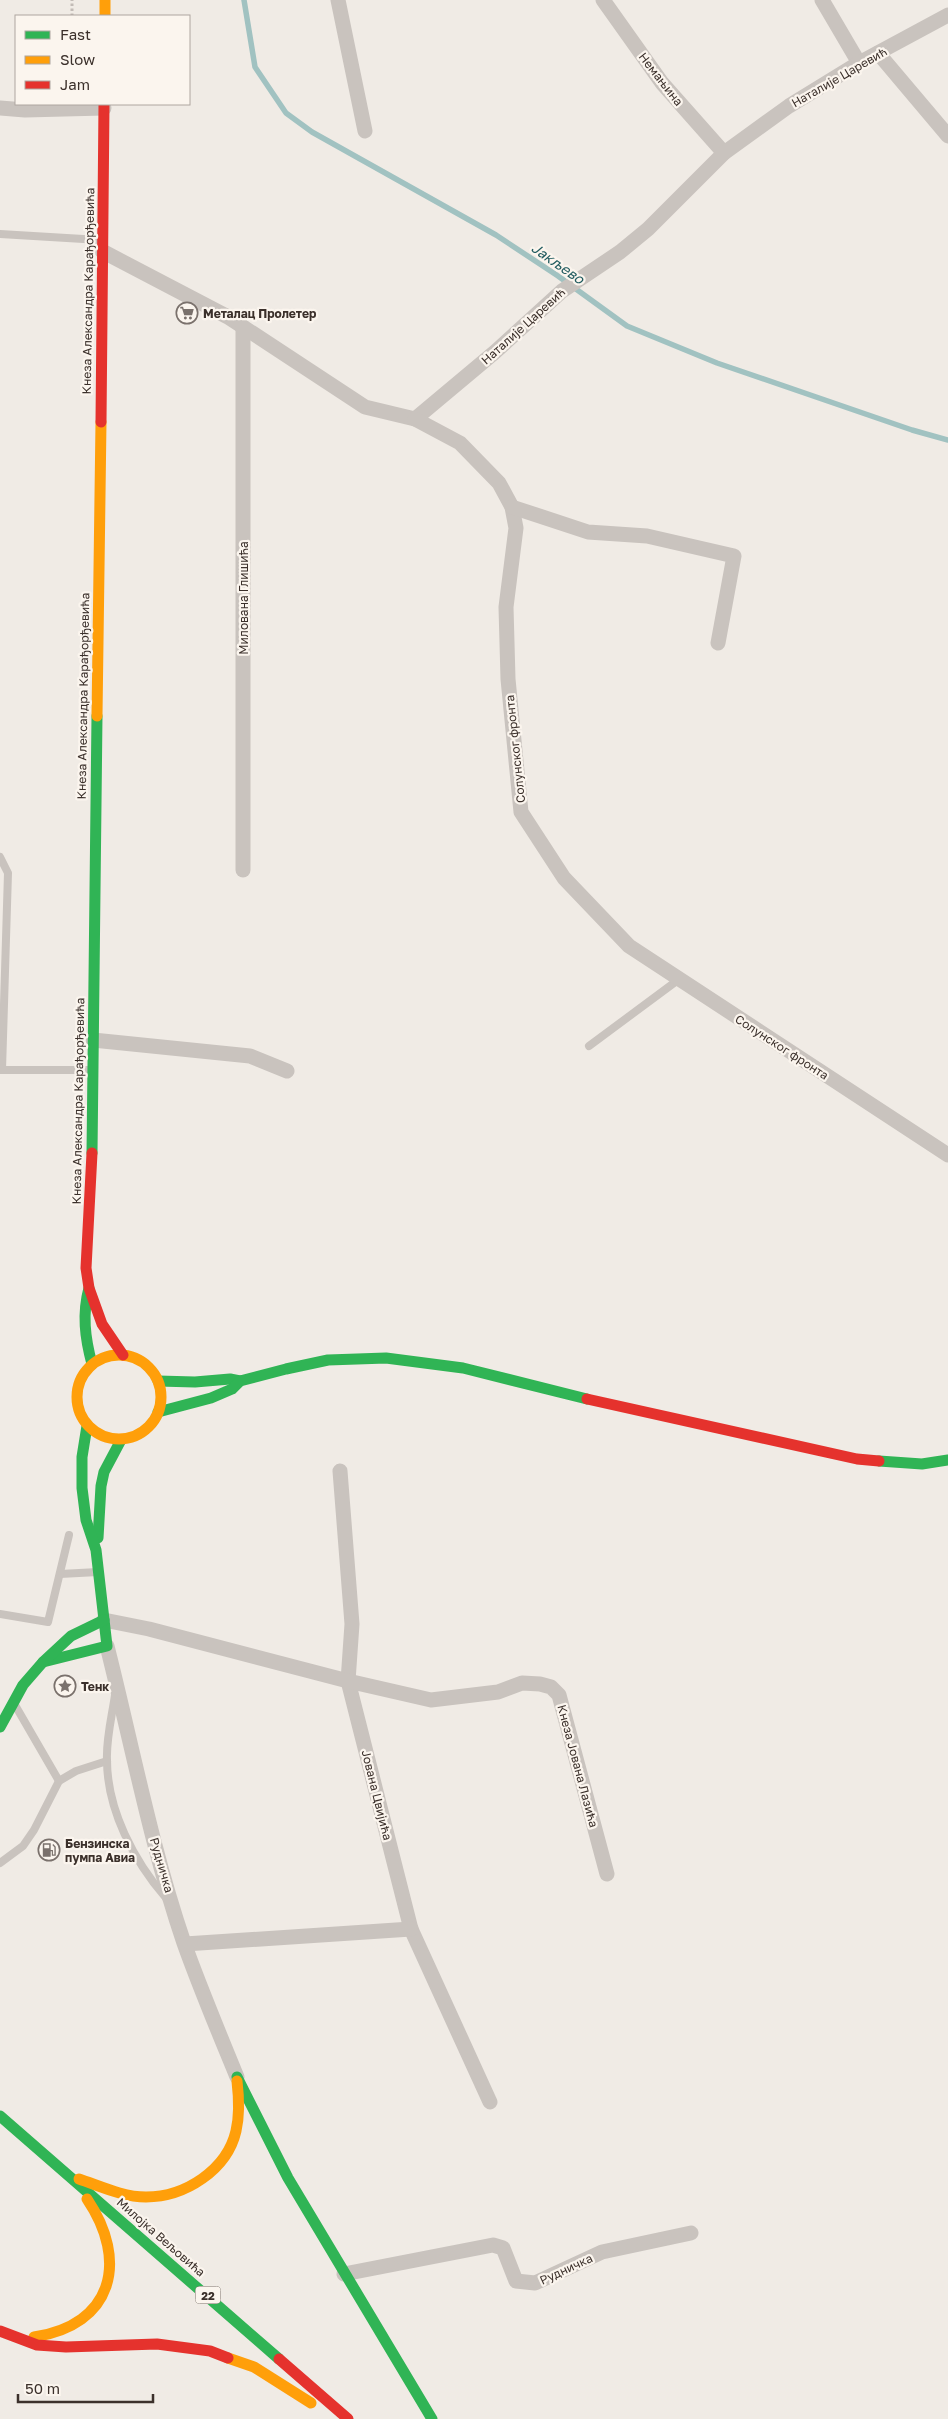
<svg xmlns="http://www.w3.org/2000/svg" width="948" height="2419" font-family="'Golos Text',sans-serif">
  <rect width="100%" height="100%" fill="#f0ebe5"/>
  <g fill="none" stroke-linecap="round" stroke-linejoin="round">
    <polyline stroke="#a1c2c1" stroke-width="5.5" points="244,0 255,67 286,113 312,132 496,235 558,276 627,326 717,363 912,430 948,440"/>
    <polyline stroke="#c2bbb6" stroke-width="3" stroke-dasharray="2.5 2.5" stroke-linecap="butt" points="72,16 72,0"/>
    <g stroke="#c9c3be" stroke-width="8">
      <polyline points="0,234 100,240"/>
      <polyline points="0,857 8,873 2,1070"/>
      <polyline points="589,1046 678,980"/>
      <polyline points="0,1070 93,1070"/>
      <polyline points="60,1574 98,1572"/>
      <polyline points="0,1614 48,1622 69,1535"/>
      <path d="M115 1695C112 1716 106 1739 107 1760 107 1810 134 1861 166 1898"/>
      <polyline points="15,1705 59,1781"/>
      <polyline points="0,1863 23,1846 34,1830 59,1781 76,1771 107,1761"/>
    </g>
    <g stroke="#c9c3be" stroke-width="15">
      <polyline points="338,0 365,131"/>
      <polyline points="603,0 662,83 724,153"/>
      <polyline points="822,0 859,63"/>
      <polyline points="878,53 948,136"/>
      <polyline points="0,108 25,110 104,108"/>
      <polyline points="102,251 228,317 365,407 415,419 495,352 562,291 620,252 648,229 724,153 789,106 859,63 948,15"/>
      <polyline points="415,419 460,443 499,483 512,507 516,528 506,607 508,679 521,812 564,878 629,946 948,1155"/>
      <polyline points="512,507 588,532 647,536 734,556 718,643"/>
      <polyline points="243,870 243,327"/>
      <polyline points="93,1040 250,1056 287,1071"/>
      <polyline points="340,1471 352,1624 348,1681 411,1929 490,2102"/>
      <polyline points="104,1620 149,1629 348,1681 431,1700 498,1692 522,1683 540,1684 551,1687 559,1695 607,1874"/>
      <path d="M107 1646C132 1745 151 1846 184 1943 200 1988 219 2033 237 2077"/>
      <polyline points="185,1944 411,1929"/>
      <polyline points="344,2274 493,2245 503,2248 516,2281 535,2283 602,2252 691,2233"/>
    </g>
    <g stroke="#30b455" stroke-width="11">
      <polyline points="92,1153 97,716"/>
      <path d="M89 1288C82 1314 85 1338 92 1364"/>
      <polyline points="158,1381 195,1382 230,1379 240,1381"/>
      <polyline points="158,1412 211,1398 232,1389 240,1381 286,1369 328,1360 386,1358 463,1368 587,1399"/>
      <polyline points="879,1461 922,1464 948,1460"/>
      <polyline points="98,1538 101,1486 104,1472 121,1440"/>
      <polyline points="43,1662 107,1646 96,1550 86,1520 82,1488 82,1457 87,1426"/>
      <polyline points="0,1727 23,1685 43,1662 71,1636 104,1620"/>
      <polyline points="237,2077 288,2178 432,2419"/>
      <polyline points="0,2116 279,2359"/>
    </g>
    <g stroke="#ff9f0a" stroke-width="11">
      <polyline points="105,0 105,16"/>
      <polyline points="97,716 101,422"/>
      <circle cx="119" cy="1397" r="42"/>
      <path d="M79 2179C100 2186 123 2197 146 2197 185 2197 227 2170 236 2131 240 2114 239 2098 237 2081"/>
      <path d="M34 2337C113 2325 129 2261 87 2199"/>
      <polyline points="228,2358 254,2367 311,2403"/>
    </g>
    <g stroke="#e5322d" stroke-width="11">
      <polyline points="101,422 104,104"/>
      <polyline points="92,1153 86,1268 89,1288 102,1324 123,1355"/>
      <polyline points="587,1399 857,1459 879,1461"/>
      <polyline points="0,2331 37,2345 66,2347 157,2344 210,2351 228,2358"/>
      <polyline points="279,2359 348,2419"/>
    </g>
  </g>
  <defs>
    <g id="supermarket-ring" transform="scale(1.125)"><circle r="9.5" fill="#fbf5ee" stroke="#7a716c" stroke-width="1.5"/><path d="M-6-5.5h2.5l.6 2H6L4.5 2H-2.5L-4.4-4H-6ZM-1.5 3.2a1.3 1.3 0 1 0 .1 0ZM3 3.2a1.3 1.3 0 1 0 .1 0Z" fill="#7a716c"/></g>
    <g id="sight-ring" transform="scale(1.125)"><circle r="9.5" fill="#fbf5ee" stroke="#7a716c" stroke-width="1.5"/><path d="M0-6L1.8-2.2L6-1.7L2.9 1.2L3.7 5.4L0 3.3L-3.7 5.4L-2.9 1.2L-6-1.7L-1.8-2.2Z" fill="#7a716c"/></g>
    <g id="fuel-ring" transform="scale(1.125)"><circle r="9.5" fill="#fbf5ee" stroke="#7a716c" stroke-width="1.5"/><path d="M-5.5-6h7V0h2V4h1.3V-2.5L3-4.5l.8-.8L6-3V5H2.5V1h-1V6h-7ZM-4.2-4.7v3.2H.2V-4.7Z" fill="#7a716c"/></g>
  </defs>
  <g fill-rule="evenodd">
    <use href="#supermarket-ring" x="187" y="313"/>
    <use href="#sight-ring" x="65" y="1686"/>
    <use href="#fuel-ring" x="49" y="1850"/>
  </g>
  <g text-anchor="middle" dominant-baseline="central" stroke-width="4.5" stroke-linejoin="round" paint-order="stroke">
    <rect fill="#fbf5ee" stroke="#756b66" stroke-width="1" x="195.5" y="2286.5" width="25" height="17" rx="4"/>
    <g font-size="11" font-weight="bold" fill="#3b302b">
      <text x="208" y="2295">22</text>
    </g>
    <g font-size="12" fill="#3b302b" stroke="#fbf5ee">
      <text transform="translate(839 77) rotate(-30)">Наталије Царевић</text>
      <text transform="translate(661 79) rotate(52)">Немањина</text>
      <text transform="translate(88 291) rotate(-89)">Кнеза Александра Карађорђевића</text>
      <text transform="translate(523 326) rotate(-42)">Наталије Царевић</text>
      <text transform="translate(243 598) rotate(-90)">Милована Глишића</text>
      <text transform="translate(83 696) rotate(-89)">Кнеза Александра Карађорђевића</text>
      <text transform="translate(515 749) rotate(-96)">Солунског фронта</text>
      <text transform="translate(782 1047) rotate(33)">Солунског фронта</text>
      <text transform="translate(78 1101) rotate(-89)">Кнеза Александра Карађорђевића</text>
      <text transform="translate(578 1766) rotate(75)">Кнеза Јована Лазића</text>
      <text transform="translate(377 1795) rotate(76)">Јована Цвијића</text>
      <text transform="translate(162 1865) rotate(74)">Рудничка</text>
      <text transform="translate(161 2237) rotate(41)">Милојка Вељовића</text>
      <text transform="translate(566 2269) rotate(-25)">Рудничка</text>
    </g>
    <g font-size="12" font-weight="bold" fill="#3b302b" stroke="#fbf5ee" text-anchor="start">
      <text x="203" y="313">Металац Пролетер</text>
      <text x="81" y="1686">Тенк</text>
      <text x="65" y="1843">Бензинска<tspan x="65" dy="14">пумпа Авиа</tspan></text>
    </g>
    <g font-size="14" font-style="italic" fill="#1f5a5e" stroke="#fbf5ee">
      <text transform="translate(558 263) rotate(35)">Јакљево</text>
    </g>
  </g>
  <rect x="15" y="15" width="175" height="90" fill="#fbf5ee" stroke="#aea6a0"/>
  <rect x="25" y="31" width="25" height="8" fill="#30b455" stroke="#aea6a0"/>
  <text x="60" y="40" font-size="15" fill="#3b302b">Fast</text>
  <rect x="25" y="56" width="25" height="8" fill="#ff9f0a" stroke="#aea6a0"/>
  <text x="60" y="65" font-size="15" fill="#3b302b">Slow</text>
  <rect x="25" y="81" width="25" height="8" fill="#e5322d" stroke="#aea6a0"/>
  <text x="60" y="90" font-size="15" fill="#3b302b">Jam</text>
  <path d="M18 2394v8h135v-8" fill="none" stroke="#3b302b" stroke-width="2.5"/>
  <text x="25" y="2394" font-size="15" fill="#3b302b" stroke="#fbf5ee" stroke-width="4" paint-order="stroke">50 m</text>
</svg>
